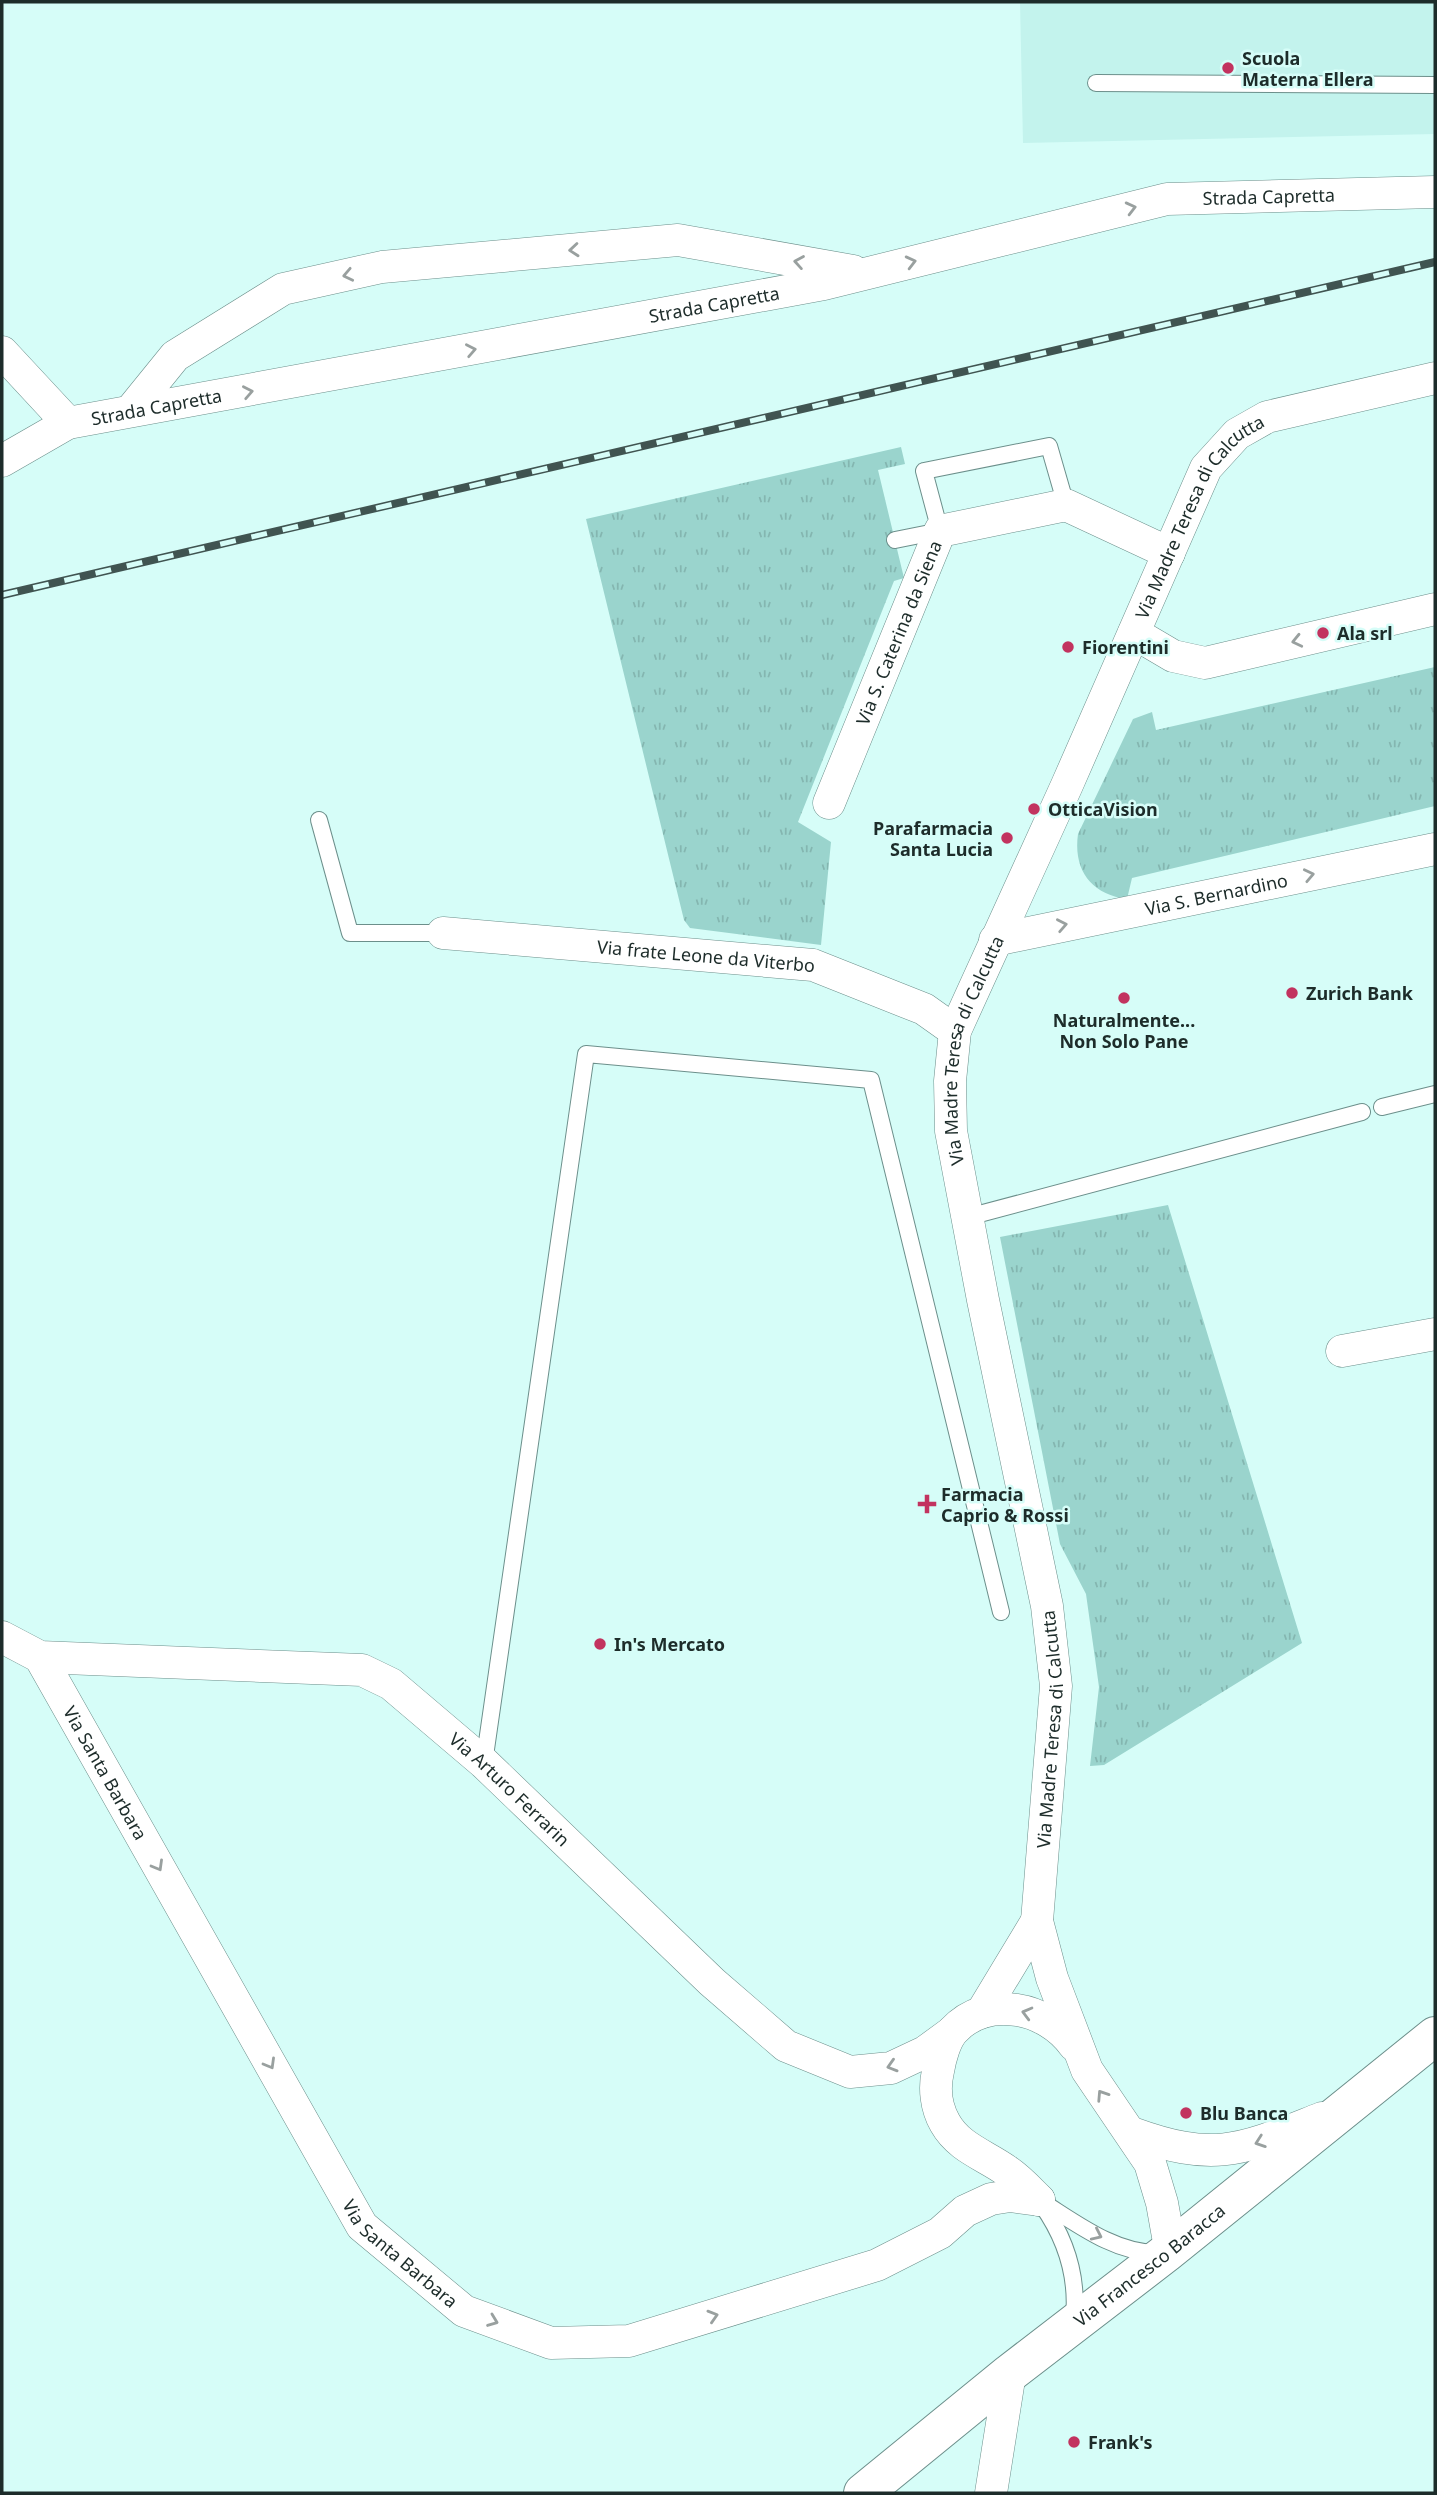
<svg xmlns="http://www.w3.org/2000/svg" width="1437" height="2495" font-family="'Noto Sans',sans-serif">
  <defs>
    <pattern id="park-tufts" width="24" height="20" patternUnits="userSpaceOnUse" patternTransform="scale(1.75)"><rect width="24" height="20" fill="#9ad4cd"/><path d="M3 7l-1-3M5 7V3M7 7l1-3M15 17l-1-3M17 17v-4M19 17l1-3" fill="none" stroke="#84b6b0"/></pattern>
  </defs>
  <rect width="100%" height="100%" fill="#d6fdf8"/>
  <polygon fill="#c3f3ed" points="1020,2 1435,2 1435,134 1023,143"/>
  <g fill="url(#park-tufts)">
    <polygon points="901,447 905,464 878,470 904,578 894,581 798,822 831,842 821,945 690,928 684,920 586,519"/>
    <path d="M1435 667V806L1132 878 1127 899C1091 894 1073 870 1078 834L1133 719 1152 712 1156 730Z"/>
    <polygon points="1168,1205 1302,1643 1104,1765 1090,1766 1099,1687 1086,1594 1060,1544 1000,1237"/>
  </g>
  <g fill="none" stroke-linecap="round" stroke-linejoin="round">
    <g stroke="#6c8f8b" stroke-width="18">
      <g id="lane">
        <polyline points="1096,83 1435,85"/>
        <polyline points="895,540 940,531 924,471 1049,446 1066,505"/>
        <polyline points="319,820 350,933 443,933"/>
        <polyline points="1382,1107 1435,1094"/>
        <polyline points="968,1217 1362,1112"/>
        <polyline points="484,1763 586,1054 871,1080 1001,1612"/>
        <path d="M1039 2200C1075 2222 1112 2252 1156 2253"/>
        <path d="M1042 2205C1066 2239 1078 2276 1074 2318"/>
      </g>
    </g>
    <g stroke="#6c8f8b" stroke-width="33">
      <g id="street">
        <polyline points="2,352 68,423"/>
        <polyline points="132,409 175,356 283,289 382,267 678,240 853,271"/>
        <path id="s1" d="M2 461 68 423 824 284 1167 199 1435 192"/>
        <polyline points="1134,633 1173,656 1205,663 1435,609"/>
        <path id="s2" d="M829 803 940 531 1066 505 1169 553"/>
        <path id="s3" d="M443 933 813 965 924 1009 955 1031"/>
        <path id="s4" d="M995 940 1435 849"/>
        <polyline points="1342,1351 1435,1334"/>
        <path id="s5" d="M2 1637 40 1657 362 1670 391 1684 484 1763 712 1982 786 2046 850 2072 891 2068 925 2052 951 2033"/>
        <path id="s6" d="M40 1657 362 2226 464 2311 551 2343 629 2341 877 2265 940 2233 965 2211 991 2199 1010 2196 1039 2200"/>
        <polyline points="982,2012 1037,1921"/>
        <path d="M1132 2133C1217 2164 1243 2149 1322 2118"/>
        <path d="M1039 2200C1029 2190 1019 2179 1007 2171 985 2155 959 2148 945 2123 936 2107 934 2088 938 2071 940 2059 945 2040 953 2031 987 1994 1047 2007 1074 2045"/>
        <path id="s7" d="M1166 2253 1169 2242 1162 2203 1150 2163 1087 2070 1052 1978 1037 1921 1056 1686 1047 1606 983 1300 951 1131 950 1081 955 1031 1067 785 1206 468 1237 434 1267 417 1435 378"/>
        <polyline points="991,2493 1010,2373"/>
      </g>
    </g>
    <g stroke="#6c8f8b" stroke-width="40">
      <g id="secondary">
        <path id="s8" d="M863 2493 1010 2373 1166 2253 1435 2036"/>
      </g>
    </g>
    <use href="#lane" stroke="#fff" stroke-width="16"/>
    <use href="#street" stroke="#fff" stroke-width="32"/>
    <use href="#secondary" stroke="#fff" stroke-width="38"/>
    <g stroke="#405451" stroke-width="8">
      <polyline id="rail" points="2,595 1435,262"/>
    </g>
    <use href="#rail" stroke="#d6fdf8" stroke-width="5" stroke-dasharray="16" stroke-linecap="butt"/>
  </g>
  <defs><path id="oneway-chevron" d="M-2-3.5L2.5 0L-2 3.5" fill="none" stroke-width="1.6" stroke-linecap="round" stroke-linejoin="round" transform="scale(1.75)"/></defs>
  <g stroke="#99a09f">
    <use href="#oneway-chevron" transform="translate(1131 208) rotate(-14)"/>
    <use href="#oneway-chevron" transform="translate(574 250) rotate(175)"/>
    <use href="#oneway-chevron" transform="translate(799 262) rotate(-170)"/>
    <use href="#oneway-chevron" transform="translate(911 262) rotate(-14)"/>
    <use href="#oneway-chevron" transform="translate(348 275) rotate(168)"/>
    <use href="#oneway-chevron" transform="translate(471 350) rotate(-11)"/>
    <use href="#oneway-chevron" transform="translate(248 392) rotate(-11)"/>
    <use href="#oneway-chevron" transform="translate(1297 641) rotate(167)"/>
    <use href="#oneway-chevron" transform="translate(1309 875) rotate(-12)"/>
    <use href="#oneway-chevron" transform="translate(1062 925) rotate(-11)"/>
    <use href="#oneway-chevron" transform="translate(158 1866) rotate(60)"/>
    <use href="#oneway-chevron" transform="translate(1027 2013) rotate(-165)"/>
    <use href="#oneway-chevron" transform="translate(270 2064) rotate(60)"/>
    <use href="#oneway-chevron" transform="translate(892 2066) rotate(163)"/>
    <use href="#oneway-chevron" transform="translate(1102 2095) rotate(-123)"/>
    <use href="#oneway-chevron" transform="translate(1260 2142) rotate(161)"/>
    <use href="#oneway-chevron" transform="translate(1097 2235) rotate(25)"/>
    <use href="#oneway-chevron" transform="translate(713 2316) rotate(-17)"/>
    <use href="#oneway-chevron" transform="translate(493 2321) rotate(21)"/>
  </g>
  <g fill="#c2335f" stroke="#d6fdf8" stroke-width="2.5">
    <circle cx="1228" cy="68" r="7"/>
    <circle cx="1323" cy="633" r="7"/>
    <circle cx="1068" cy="647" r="7"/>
    <circle cx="1034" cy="809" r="7"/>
    <circle cx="1007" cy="838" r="7"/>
    <circle cx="1292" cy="993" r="7"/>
    <circle cx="1124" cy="998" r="7"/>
    <path d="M923.5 1493.5h7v7h7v7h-7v7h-7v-7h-7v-7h7z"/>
    <circle cx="600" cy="1644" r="7"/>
    <circle cx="1186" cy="2113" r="7"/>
    <circle cx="1074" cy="2442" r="7"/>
  </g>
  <g text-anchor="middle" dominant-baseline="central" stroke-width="5" stroke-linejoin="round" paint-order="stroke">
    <g font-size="18" font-weight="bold" fill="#1d2c2a" stroke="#d6fdf8" text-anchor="start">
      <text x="1242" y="58">Scuola<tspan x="1242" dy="21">Materna Ellera</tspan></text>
      <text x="1337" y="633">Ala srl</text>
      <text x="1082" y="647">Fiorentini</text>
      <text x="1048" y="809">OtticaVision</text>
      <text x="993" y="828" text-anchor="end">Parafarmacia<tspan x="993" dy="21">Santa Lucia</tspan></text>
      <text x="1306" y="993">Zurich Bank</text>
      <text x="1124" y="1020" text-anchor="middle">Naturalmente...<tspan x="1124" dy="21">Non Solo Pane</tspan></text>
      <text x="941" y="1494">Farmacia<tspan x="941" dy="21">Caprio &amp; Rossi</tspan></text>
      <text x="614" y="1644">In's Mercato</text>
      <text x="1200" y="2113">Blu Banca</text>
      <text x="1088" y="2442">Frank's</text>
    </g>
    <g font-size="18" fill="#1d2c2a" stroke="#d6fdf8">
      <text stroke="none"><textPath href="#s1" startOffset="1300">Strada Capretta</textPath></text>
      <text stroke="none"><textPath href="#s1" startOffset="733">Strada Capretta</textPath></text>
      <text stroke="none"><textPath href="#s1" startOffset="166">Strada Capretta</textPath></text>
      <text stroke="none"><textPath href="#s7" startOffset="1836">Via Madre Teresa di Calcutta</textPath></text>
      <text stroke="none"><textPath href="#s2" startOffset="184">Via S. Caterina da Siena</textPath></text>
      <text stroke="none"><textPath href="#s4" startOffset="226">Via S. Bernardino</textPath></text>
      <text stroke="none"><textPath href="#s3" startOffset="264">Via frate Leone da Viterbo</textPath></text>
      <text stroke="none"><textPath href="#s7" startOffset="1248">Via Madre Teresa di Calcutta</textPath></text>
      <text stroke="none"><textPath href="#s7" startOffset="555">Via Madre Teresa di Calcutta</textPath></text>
      <text stroke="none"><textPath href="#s6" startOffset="133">Via Santa Barbara</textPath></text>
      <text stroke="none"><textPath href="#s5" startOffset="556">Via Arturo Ferrarin</textPath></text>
      <text stroke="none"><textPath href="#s6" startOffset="700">Via Santa Barbara</textPath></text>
      <text stroke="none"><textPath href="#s8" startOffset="366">Via Francesco Baracca</textPath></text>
    </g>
  </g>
  <rect width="1437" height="2495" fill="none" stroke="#1d2c2a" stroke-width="7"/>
</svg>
